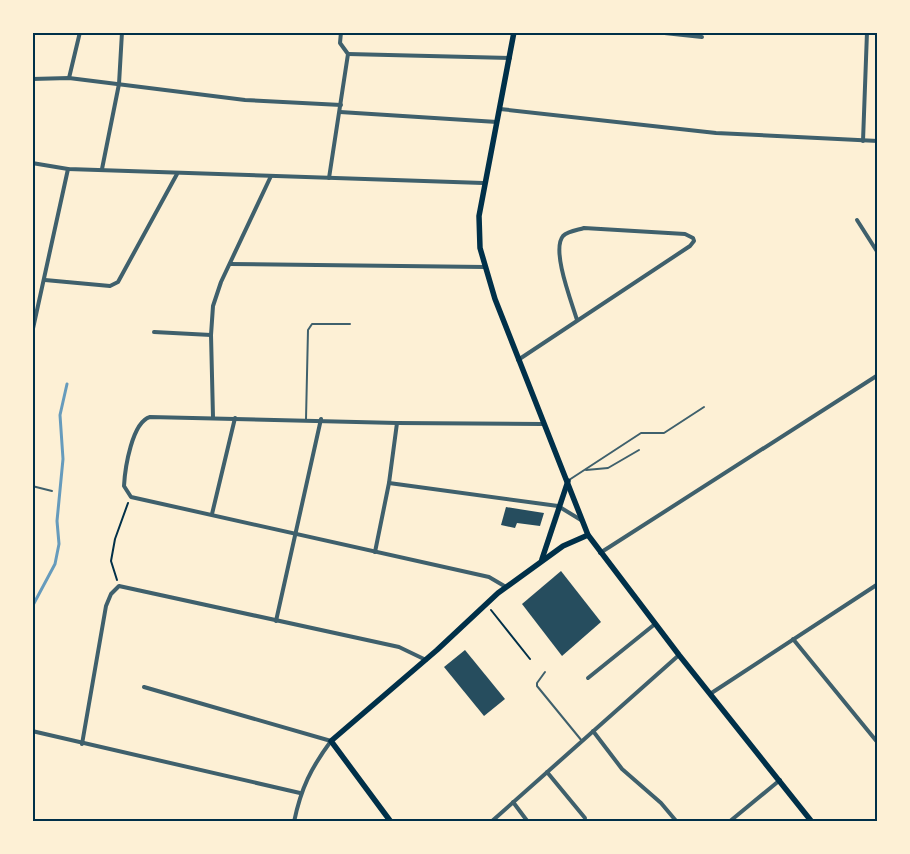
<svg xmlns="http://www.w3.org/2000/svg" width="910" height="854" font-family="Lato,sans-serif">
  <rect width="100%" height="100%" fill="#fdf0d5"/>
  <g fill="none" stroke-linecap="round" stroke-linejoin="round">
    <polyline stroke="#669bbc" stroke-width="3" points="32,607 55,564 59,544 57,521 63,459 60,415 67,384"/>
  </g>
  <g fill="#264d5e">
    <polygon points="506,507 544,513 540,526 517,523 515,528 501,525"/>
    <polygon points="561,571 601,622 562,656 522,604"/>
    <polygon points="465,650 505,699 484,716 444,667"/>
  </g>
  <g fill="none" stroke-linecap="round" stroke-linejoin="round">
    <g stroke="#003049" stroke-width="2">
      <polyline points="117,580 111,561 115,539 128,503"/>
      <polyline points="491,610 530,659"/>
    </g>
    <g stroke="#3f606c" stroke-width="2">
      <polyline points="306,419 308,330 312,324 350,324"/>
      <polyline points="586,470 608,468 639,450"/>
      <polyline points="569,480 641,433 664,433 704,407"/>
      <polyline points="32,486 52,491"/>
      <polyline points="545,672 537,683 537,686 582,741"/>
    </g>
    <g stroke="#3f606c" stroke-width="4">
      <polyline points="655,32 702,37"/>
      <polyline points="348,54 510,58"/>
      <polyline points="69,78 80,32"/>
      <polyline points="32,79 69,78 245,100 341,105"/>
      <polyline points="500,109 716,133 878,141"/>
      <polyline points="340,112 497,122"/>
      <polyline points="863,141 867,32"/>
      <polyline points="32,163 68,169 483,183"/>
      <polyline points="102,169 119,84 122,32"/>
      <polyline points="329,178 348,54 340,43 341,32"/>
      <polyline points="857,220 878,253"/>
      <polyline points="230,264 485,267"/>
      <polyline points="45,280 110,286 118,282 177,174"/>
      <polyline points="154,332 211,335"/>
      <polyline points="32,333 68,169"/>
      <path d="M518 360 690 246 694 241 693 238 685 234 584 228C578 230 568 231 563 236 551 250 572 303 577 320"/>
      <polyline points="213,417 211,335 213,306 221,282 271,176"/>
      <polyline points="389,483 558,506 581,520"/>
      <polyline points="212,514 235,418"/>
      <polyline points="375,552 389,483 397,423"/>
      <polyline points="600,553 878,375"/>
      <path d="M506 587 489 577 131 497 124 486C125 468 132 422 150 417L397 423 542 424"/>
      <polyline points="276,621 321,419"/>
      <polyline points="793,639 878,743"/>
      <polyline points="588,678 655,624"/>
      <path d="M144 687 331 741C311 768 301 788 294 822"/>
      <polyline points="710,694 878,584"/>
      <polyline points="32,731 300,793"/>
      <polyline points="593,731 622,769 661,803 677,822"/>
      <polyline points="82,744 106,606 111,594 119,586 399,647 426,660"/>
      <polyline points="547,772 585,818"/>
      <polyline points="513,802 528,822"/>
      <polyline points="491,822 679,655"/>
      <polyline points="729,822 780,780"/>
    </g>
    <g stroke="#003049" stroke-width="5.5">
      <polyline points="514,32 479,216 480,248 495,299 588,535 679,655 812,822"/>
      <polyline points="542,559 568,481"/>
      <polyline points="391,822 331,741 437,650 498,593 563,546 588,535"/>
    </g>
  </g>
  <rect width="910" height="854" fill="none" stroke="#fdf0d5" stroke-width="68"/>
  <rect x="34" y="34" width="842" height="786" fill="none" stroke="#003049" stroke-width="2"/>
</svg>
